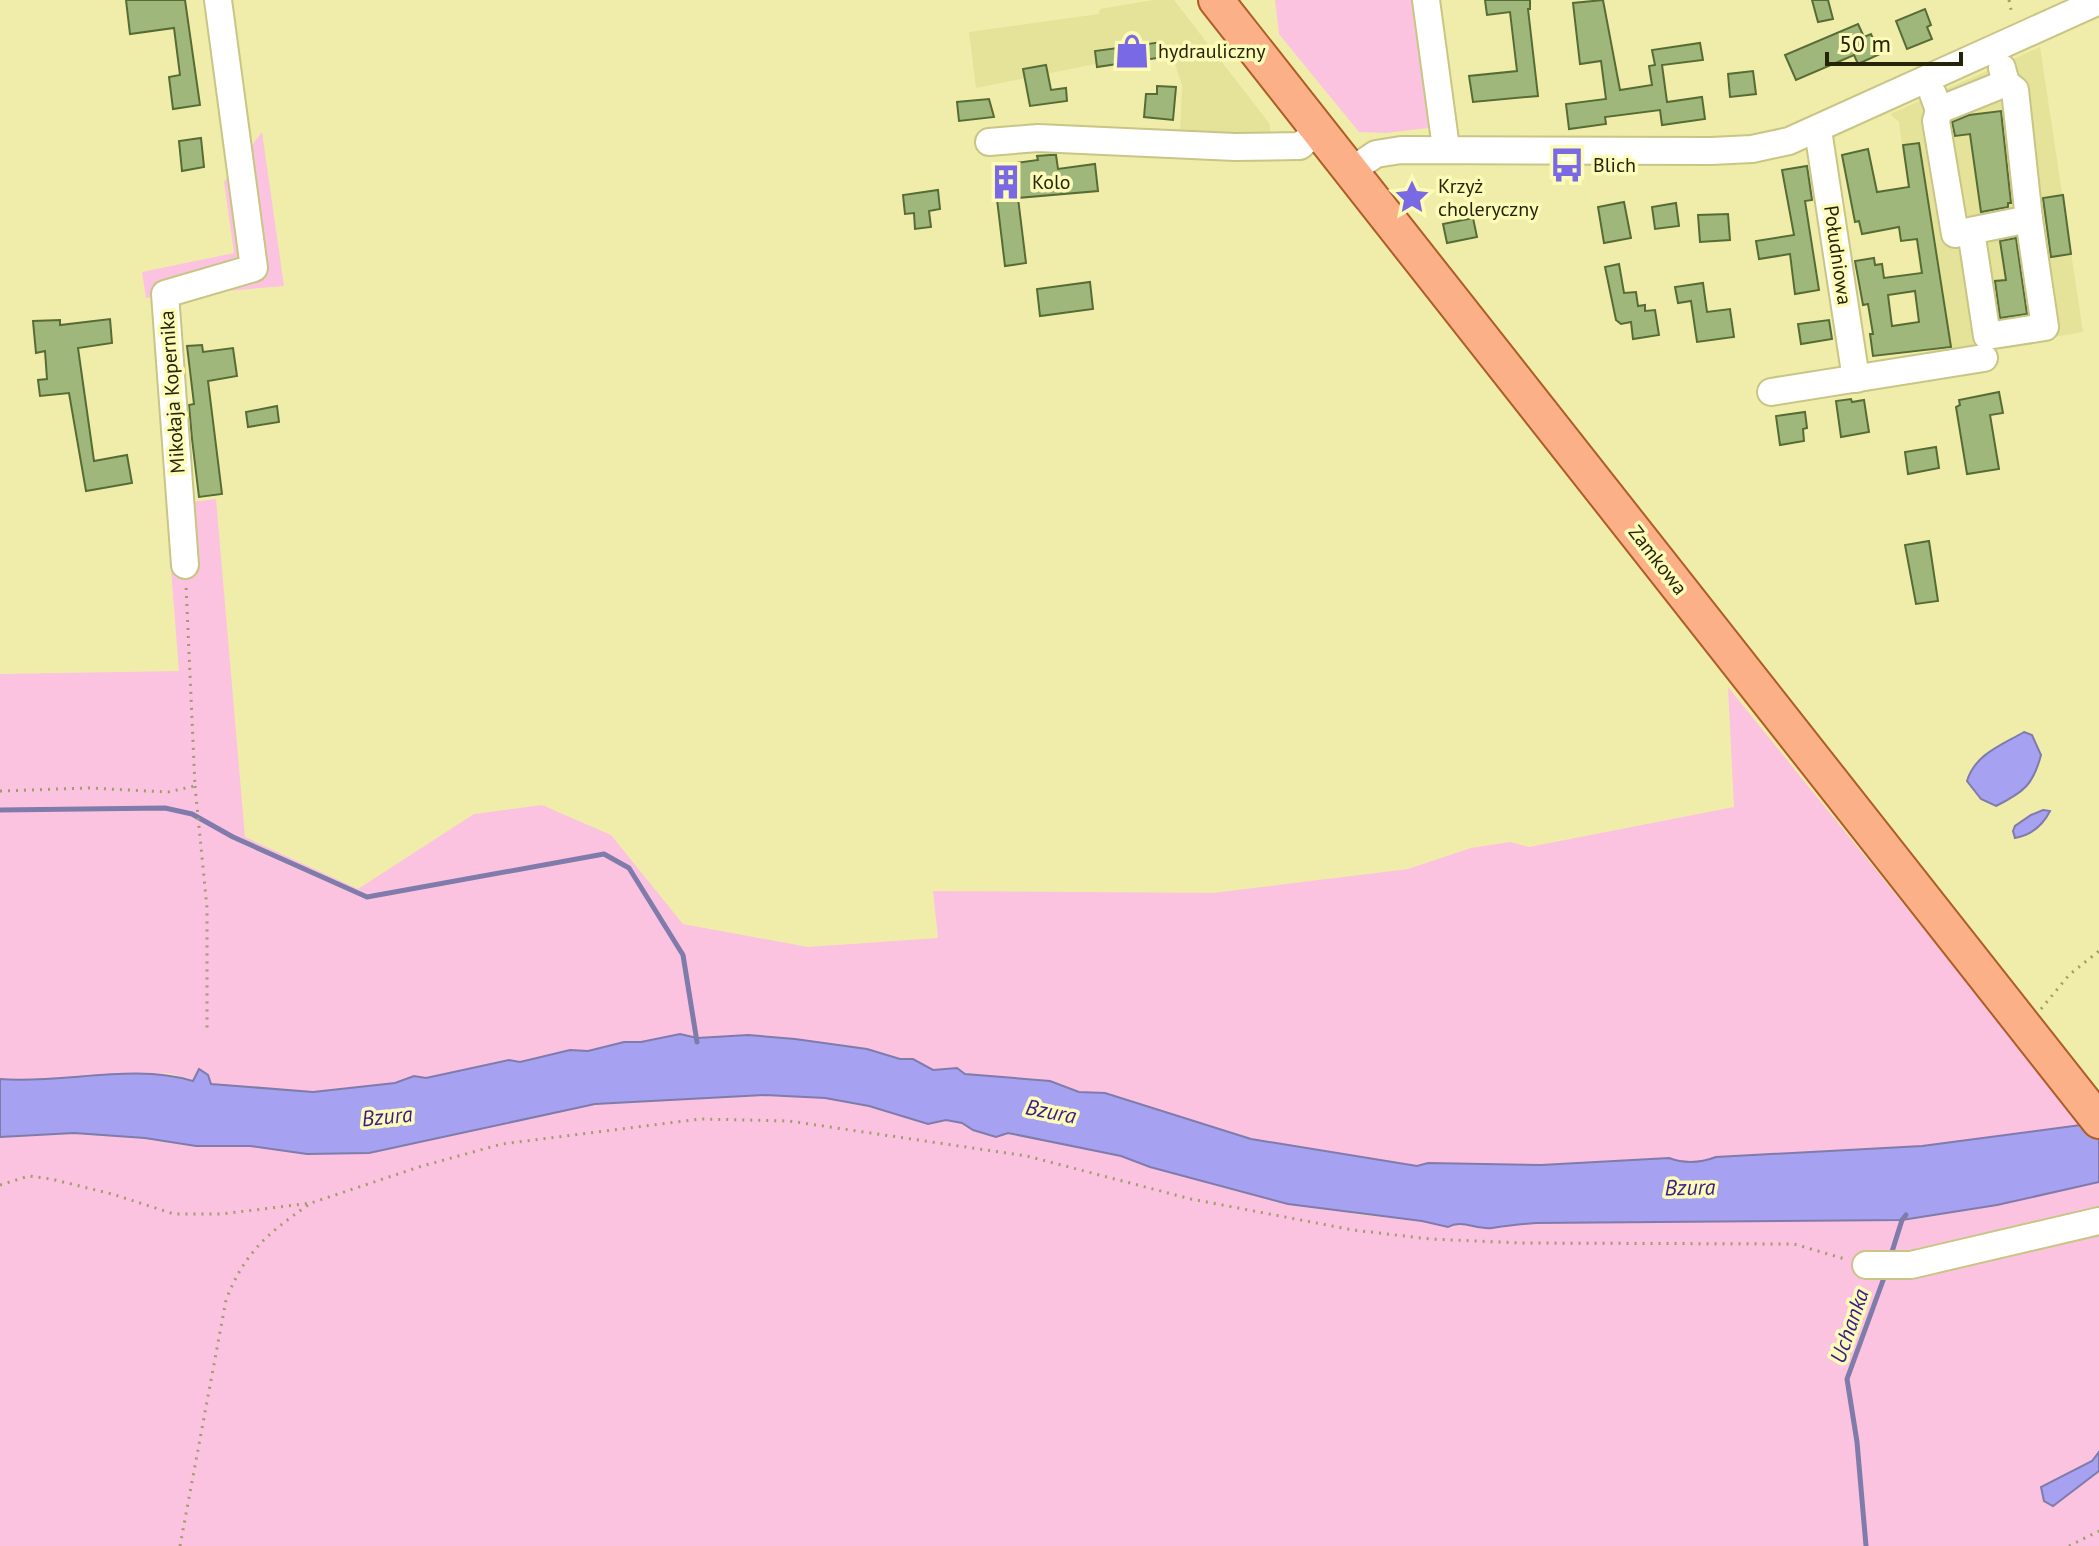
<svg xmlns="http://www.w3.org/2000/svg" width="2099" height="1546" font-family="'PT Sans',sans-serif">
  <rect width="100%" height="100%" fill="#f0edab"/>
  <g fill="#e5e299">
    <polygon points="1153,0 1174,0 1269,123 1272,139 1180,134 1182,85 1172,55 1116,64 1115,60 976,88 969,32 1099,14 1100,9"/>
    <polygon points="2040,47 2083,332 1932,357 1899,122 1890,114"/>
  </g>
  <g fill="#fbc3e0">
    <polygon points="1275,0 1418,0 1436,127 1386,133 1359,132 1279,34"/>
    <polygon points="262,132 284,286 146,298 142,272 234,253 224,182"/>
    <path d="M189 491 192 502 216 499 245 837 358 889 474 814 542 805 611 835 683 924 808 947 938 938 933 891 1213 893 1408 869 1471 848 1510 842 1529 847 1734 807 1728 687 2082 1125 1922 1146 1716 1157C1700 1163 1685 1164 1669 1158L1541 1165 1428 1163 1417 1166 1251 1139 1105 1093 1079 1092 1050 1081 965 1074 957 1068 933 1070 913 1059H900L867 1049 748 1035 696 1038 680 1034 641 1042H624L588 1051 570 1050 520 1062 509 1060 426 1078 414 1076 395 1083 313 1092 225 1087 166 1073C149 1077 132 1072 115 1074 76 1077 39 1082 0 1079V674L179 671 165 493Z"/>
    <path d="M765 1095 825 1098 869 1106 928 1124 946 1120 962 1123 973 1130 1008 1133 1121 1156 1150 1167 1355 1214 1422 1221 1447 1227C1462 1219 1476 1230 1492 1228 1506 1226 1521 1224 1536 1223L1902 1220 1997 1205 2099 1182V1546H0V1137L74 1133 145 1138 196 1146H250L307 1154 369 1153 595 1104Z"/>
  </g>
  <g fill="#a6a1f0" stroke="#7f7cab" stroke-width="2">
    <path d="M2024 732 2032 735 2041 755C2033 785 2024 792 1996 806L1981 799 1967 781C1975 754 2002 745 2024 732Z"/>
    <path d="M2043 810 2050 811C2043 825 2031 835 2015 838L2013 831 2015 826 2031 815Z"/>
    <path d="M680 1034 697 1038 748 1035 795 1039 867 1049 900 1059H913L933 1070 957 1068 965 1074 1050 1081 1079 1092 1105 1093 1251 1139 1417 1166 1428 1163 1541 1165 1669 1158C1685 1164 1700 1163 1716 1157L1922 1146 2081 1125 2099 1119V1182L1997 1205 1902 1220 1536 1223C1521 1224 1506 1226 1492 1228 1476 1230 1462 1219 1448 1227L1422 1221 1288 1204 1150 1167 1121 1156 1008 1133 996 1137 973 1130 962 1123 946 1120 928 1124 869 1106 825 1098 765 1095 595 1104 369 1153 307 1154 250 1146H196L145 1138 74 1133 0 1137V1079C64 1084 132 1063 193 1081L199 1069 208 1075 211 1084 313 1092 395 1083 414 1076 426 1078 509 1060 520 1062 570 1050 588 1051 624 1042H641Z"/>
    <polygon points="2099,1452 2099,1471 2053,1506 2044,1501 2041,1487 2092,1461"/>
  </g>
  <g fill="none" stroke-linecap="round" stroke-linejoin="round">
    <g stroke="#7f7cab" stroke-width="5">
      <polyline points="0,810 165,808 192,814 233,837 367,897 604,854 629,868 683,955 697,1042"/>
      <polyline points="1890,1258 1902,1220 1906,1215"/>
      <polyline points="1866,1546 1857,1442 1847,1379 1885,1275"/>
    </g>
  </g>
  <g fill="#a0b77c" stroke="#576c34" stroke-width="2" fill-rule="evenodd">
    <polygon points="126,0 185,0 200,105 173,109 169,77 180,75 174,28 130,34"/>
    <polygon points="1485,0 1530,0 1530,9 1528,9 1538,96 1473,102 1469,76 1517,71 1510,12 1487,15"/>
    <polygon points="1603,0 1620,90 1652,85 1649,66 1655,65 1652,50 1700,43 1703,60 1662,65 1667,102 1702,97 1705,119 1662,125 1660,110 1605,117 1606,124 1569,129 1566,104 1606,99 1601,61 1580,64 1573,3"/>
    <polygon points="1812,0 1828,0 1833,19 1818,22"/>
    <polygon points="1925,9 1931,25 1927,27 1932,39 1907,49 1896,21"/>
    <polygon points="1858,24 1864,37 1871,34 1880,54 1858,64 1854,55 1796,80 1785,55"/>
    <polygon points="1162,42 1164,57 1097,67 1095,51"/>
    <polygon points="1046,65 1051,90 1066,88 1067,101 1030,106 1023,69"/>
    <polygon points="1753,71 1756,94 1730,97 1728,74"/>
    <polygon points="1157,86 1176,87 1173,120 1144,117 1146,94 1157,94"/>
    <polygon points="989,99 994,117 959,121 957,102"/>
    <polygon points="2001,111 2011,203 2008,203 2008,207 1981,212 1970,134 1955,136 1952,122 1969,115"/>
    <polygon points="201,138 204,167 182,171 179,141"/>
    <path d="M1919 143 1951 347 1873 356 1870 334H1873L1868 304 1863 305 1855 261 1874 258 1875 265 1882 264 1884 278 1922 273 1917 239 1901 241 1899 227 1862 234 1859 221 1855 222 1842 155 1868 149 1877 192 1909 187 1903 145ZM1915 291 1919 322 1892 326 1888 295Z"/>
    <polygon points="1050,155 1056,155 1058,169 1095,164 1098,191 1018,198 1026,263 1005,266 993,166 1038,160 1037,156"/>
    <polygon points="1807,166 1812,200 1805,201 1819,290 1795,294 1790,254 1759,259 1756,241 1794,235 1782,170"/>
    <polygon points="938,190 940,209 929,211 931,227 915,229 914,213 905,214 903,195"/>
    <polygon points="2063,195 2071,254 2051,257 2043,198"/>
    <polygon points="1624,202 1631,238 1604,243 1598,207"/>
    <polygon points="1676,203 1679,226 1655,229 1652,207"/>
    <polygon points="1728,214 1730,240 1700,242 1698,215"/>
    <polygon points="1473,218 1477,237 1447,243 1443,224"/>
    <polygon points="2016,238 2027,314 2000,318 1995,281 2006,280 2000,241"/>
    <polygon points="1619,264 1624,293 1636,292 1638,306 1645,305 1645,311 1655,310 1659,335 1633,339 1631,322 1621,324 1616,320 1605,267"/>
    <polygon points="1090,282 1093,309 1040,316 1037,289"/>
    <polygon points="1703,283 1707,312 1730,309 1734,337 1697,342 1691,301 1678,303 1675,287"/>
    <polygon points="110,319 112,343 78,348 94,461 127,455 132,483 86,491 69,393 40,396 38,380 47,379 45,351 36,353 33,321 60,320 60,325"/>
    <polygon points="1829,320 1832,339 1801,344 1798,324"/>
    <polygon points="202,345 203,352 233,348 237,376 208,381 222,494 199,497 192,439 189,405 194,404 187,346"/>
    <polygon points="1999,392 2003,413 1990,415 1999,469 1967,474 1956,407 1960,405 1959,400"/>
    <polygon points="1851,399 1852,402 1864,400 1869,432 1841,437 1836,401"/>
    <polygon points="277,406 279,422 248,427 246,412"/>
    <polygon points="1805,412 1807,428 1803,429 1804,441 1780,445 1776,416"/>
    <polygon points="1936,447 1939,468 1908,474 1905,452"/>
    <polygon points="1929,541 1938,601 1916,604 1905,545"/>
  </g>
  <g fill="none" stroke-linecap="round" stroke-linejoin="round">
    <g stroke="#c8c585" stroke-width="30">
      <g id="minor">
        <polyline points="1426,0 1446,148"/>
        <polyline points="1933,94 1939,110 2006,83 2002,68"/>
        <polyline points="1939,110 1936,121 1955,234 2029,219 2015,90 2006,83"/>
        <polyline points="1818,130 1856,379"/>
        <polyline points="989,142 1038,138 1235,147 1300,146 1317,131"/>
        <polyline points="1349,172 1376,154 1401,150 1711,151 1752,149 1789,141 2099,1"/>
        <polyline points="1971,231 1987,336 2045,327 2029,219"/>
        <polyline points="1771,392 1984,358"/>
        <polyline points="185,565 165,294 254,268 218,0"/>
        <polyline points="1866,1265 1911,1265 2099,1221"/>
      </g>
    </g>
    <g stroke="#ae5d27" stroke-width="38">
      <polyline id="major" points="1216,0 2099,1121"/>
    </g>
    <g stroke="#a09d6b" stroke-width="3" stroke-dasharray="2 6" stroke-linecap="butt">
      <polyline points="2009,0 2012,15"/>
      <polyline points="195,786 207,908 207,1031"/>
      <polyline points="0,791 89,788 168,792 195,786 186,585"/>
      <polyline points="2041,1009 2069,975 2099,951"/>
      <polyline points="0,1185 29,1176 51,1179 112,1194 174,1214 222,1214 311,1203 422,1166 502,1144 701,1119 789,1121 1027,1156 1191,1199 1353,1230 1430,1239 1521,1243 1794,1244 1845,1259"/>
      <path d="M180 1546 226 1300C244 1253 268 1233 308 1205"/>
      <polyline points="2069,1546 2099,1531"/>
    </g>
    <use href="#minor" stroke="#fff" stroke-width="26"/>
    <use href="#major" stroke="#fbb087" stroke-width="34"/>
  </g>
  <defs>
    <g id="shop-bare" transform="scale(2.76)"><path d="M-5-2.5h2.3a2.7 3.5 0 0 1 5.4 0H5L5.5 6h-11ZM-1.5-2.5h3a1.5 2.3 0 0 0-3 0Z" fill="#7a69e4" stroke="#fdfbb8" stroke-width="2.5" paint-order="stroke"/></g>
    <g id="bus-bare" transform="scale(2.76)"><path d="M-5-6H5V4H4V6H2V4H-2V6H-4V4H-5ZM-3.5-4V0h7V-4ZM-3.5 1.2v1.5H-2V1.2ZM2 1.2v1.5H3.5V1.2Z" fill="#7a69e4" stroke="#fdfbb8" stroke-width="2.5" paint-order="stroke"/></g>
    <g id="building-bare" transform="scale(2.76)"><path d="M-4-6H4V6H1V3H-1V6H-4ZM-2.5-4.3h1.7v1.8h-1.7ZM.8-4.3h1.7v1.8H.8ZM-2.5-1h1.7V.8h-1.7ZM.8-1h1.7V.8H.8Z" fill="#7a69e4" stroke="#fdfbb8" stroke-width="2.5" paint-order="stroke"/></g>
    <g id="sight-bare" transform="scale(2.76)"><path d="M0-6L1.8-2.2L6-1.7L2.9 1.2L3.7 5.4L0 3.3L-3.7 5.4L-2.9 1.2L-6-1.7L-1.8-2.2Z" fill="#7a69e4" stroke="#fdfbb8" stroke-width="2.5" paint-order="stroke"/></g>
  </defs>
  <g fill-rule="evenodd">
    <use href="#shop-bare" x="1132" y="51"/>
    <use href="#bus-bare" x="1567" y="165"/>
    <use href="#building-bare" x="1006" y="182"/>
    <use href="#sight-bare" x="1412" y="197"/>
  </g>
  <g text-anchor="middle" dominant-baseline="central" stroke-width="7" stroke-linejoin="round" paint-order="stroke">
    <g font-size="20" fill="#252409" stroke="#fdfbb8" text-anchor="start">
      <text x="1158" y="51">hydrauliczny</text>
      <text x="1593" y="165">Blich</text>
      <text x="1032" y="182">Kolo</text>
      <text x="1438" y="186">Krzyż<tspan x="1438" dy="23">choleryczny</tspan></text>
    </g>
    <g font-size="20" fill="#252409" stroke="#fdfbb8">
      <text transform="translate(1838 255) rotate(82)">Południowa</text>
      <text transform="translate(172 392) rotate(-94)">Mikołaja Kopernika</text>
      <text transform="translate(1658 560) rotate(52)">Zamkowa</text>
    </g>
    <g font-size="22" font-style="italic" fill="#3a1b8c" stroke="#fdfbb8">
      <text transform="translate(1051 1111) rotate(11)">Bzura</text>
      <text transform="translate(387 1116) rotate(-6)">Bzura</text>
      <text transform="translate(1690 1187) rotate(-1)">Bzura</text>
      <text transform="translate(1849 1326) rotate(-71)">Uchanka</text>
    </g>
  </g>
  <path d="M1827 52v12h134v-12" fill="none" stroke="#252409" stroke-width="4"/>
  <text x="1839" y="52" font-size="24" fill="#252409" stroke="#fdfbb8" stroke-width="6" paint-order="stroke">50 m</text>
</svg>
